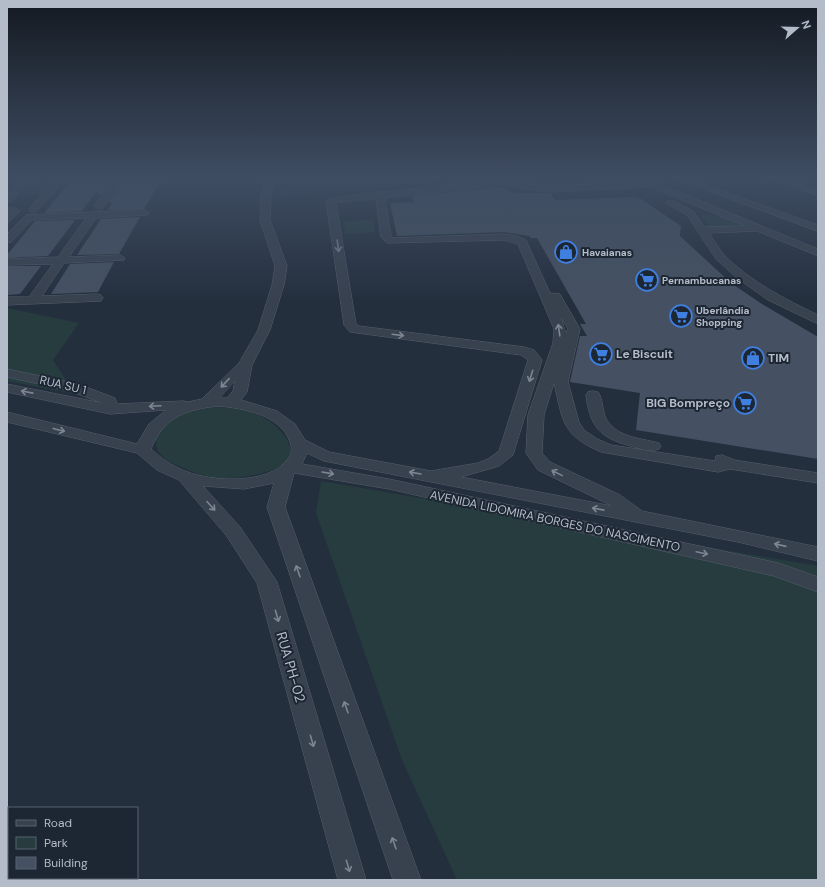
<svg xmlns="http://www.w3.org/2000/svg" width="825" height="887" font-family="'DM Sans',sans-serif">
  <rect width="100%" height="100%" fill="#242f3e"/>
  <g fill="#263c3f">
    <polygon points="282,177 437,177 438,181 318,194 279,195"/>
    <polygon points="30,183 52,183 41,194 19,195"/>
    <polygon points="699,215 724,216 751,227 711,228"/>
    <polygon points="373,220 375,232 345,234 344,221"/>
    <polygon points="7,308 79,323 53,360 75,394 7,381"/>
    <path d="M218 407C243 409 267 413 283 434 313 471 243 479 219 478 206 477 191 472 179 466 171 463 160 457 157 449 156 446 156 441 156 437 173 413 190 410 218 407Z"/>
    <polygon points="321,481 818,566 818,880 457,880 402,760 316,513"/>
  </g>
  <g fill="#455162">
    <polygon points="74,177 114,177 101,195 96,192 82,211 44,213"/>
    <polygon points="125,177 163,177 144,209 108,210 112,203 109,201"/>
    <polygon points="502,187 515,193 550,193 555,200 635,197 641,199 681,226 680,236 731,283 762,304 818,337 818,459 636,430 640,393 570,382 580,336 587,336 580,324 586,324 537,238 531,238 529,236 504,232 397,236 390,203 414,202 412,196"/>
    <polygon points="140,217 119,254 77,255 101,219"/>
    <polygon points="75,220 48,256 7,258 7,255 35,221"/>
    <polygon points="114,262 98,292 51,294 70,264"/>
    <polygon points="7,266 41,266 20,294 7,295"/>
  </g>
  <g fill="none" stroke-linecap="round" stroke-linejoin="round">
    <g stroke="#565f6c" stroke-width="1">
      <g id="minor">
        <polygon points="26,177 34,177 10,202 7,203 7,195"/>
        <polygon points="59,177 67,177 36,212 30,212 30,208"/>
        <polygon points="116,177 124,177 102,209 96,209 94,207"/>
        <path d="M266 177H274L271 195 270 220 287 266 284 285 270 330 252 365 247 392 241 400 277 411 295 424 305 440 329 452 431 471 478 463 488 459 499 451 528 360 521 355 350 332 344 325 326 201 328 199 380 191 383 192 502 179 528 184 553 186 652 181 818 249V256L757 231 709 233C714 240 719 249 725 256 751 282 785 299 818 315V324L768 300 737 278 716 259 687 215 665 203 667 201H673L693 211 705 227 745 226 651 187 553 192 528 190 502 185 385 198 391 236 393 238 504 234 517 236 526 240 550 293 560 294 580 329 568 382 579 422 584 430 597 439 611 445 715 461 716 456 722 455 734 460 818 473V483L730 469 718 472 601 452C562 435 563 422 554 383L544 415 542 453 550 462 620 495 642 511 818 547V561L738 542 324 461 307 453 302 464 389 479 778 563 818 577V592L774 576 389 489 294 473 285 507 421 880H393L267 507 274 483 244 489 203 486 240 527 277 582 366 880H338L257 583 226 535 179 480 157 470 137 453 7 422V412L137 444 149 424 166 410 110 414 7 392V384L102 403 67 390 7 377V369L78 384 115 398 117 404 183 401 188 402 202 399 239 363 258 330 272 285 275 266 260 220 261 195ZM376 199 381 237 387 243 504 240 518 244 554 329 553 343 528 415 526 453 538 470 612 506 461 477 499 466 513 455 542 360 534 350 524 347 359 326 356 324 336 203ZM561 317 568 329 566 333ZM235 381 233 391 227 398H220ZM220 406C244 409 280 414 290 442 292 447 292 454 288 459 269 485 212 482 185 471 172 466 161 458 151 449 164 416 187 409 220 406Z"/>
        <polygon points="672,177 683,177 818,225 818,231"/>
        <polygon points="765,177 776,177 818,189 818,195"/>
        <polygon points="7,208 15,208 20,211 10,221 7,222"/>
        <polygon points="144,210 149,213 147,215 96,218 69,257 120,255 125,258 124,260 64,263 42,296 97,294 101,295 103,298 101,301 7,305 7,297 29,297 53,264 7,265 7,259 58,257 86,218 32,220 11,242 7,243 7,234 26,215"/>
        <path d="M593 391 598 392C603 399 602 408 605 416 613 437 640 438 659 443L661 446 659 449C650 452 640 449 631 446 600 438 590 427 586 395L588 392Z"/>
      </g>
    </g>
    <use href="#minor" fill="#38414e" fill-rule="evenodd"/>
  </g>
  <defs><path id="oneway-shaft" d="M-6 0H5M1.5-3L5.5 0L1.5 3" fill="none" stroke-width="1.6" stroke-linecap="round" stroke-linejoin="round"/></defs>
  <g stroke="#7c8592">
    <use href="#oneway-shaft" transform="translate(338 246) rotate(82)"/>
    <use href="#oneway-shaft" transform="translate(559 330) rotate(-98)"/>
    <use href="#oneway-shaft" transform="translate(398 335) rotate(7)"/>
    <use href="#oneway-shaft" transform="translate(531 376) rotate(107)"/>
    <use href="#oneway-shaft" transform="translate(225 383) rotate(133)"/>
    <use href="#oneway-shaft" transform="translate(27 392) rotate(-169)"/>
    <use href="#oneway-shaft" transform="translate(155 406) rotate(177)"/>
    <use href="#oneway-shaft" transform="translate(59 430) rotate(14)"/>
    <use href="#oneway-shaft" transform="translate(328 473) rotate(10)"/>
    <use href="#oneway-shaft" transform="translate(415 473) rotate(-170)"/>
    <use href="#oneway-shaft" transform="translate(557 473) rotate(-154)"/>
    <use href="#oneway-shaft" transform="translate(211 506) rotate(48)"/>
    <use href="#oneway-shaft" transform="translate(598 509) rotate(-169)"/>
    <use href="#oneway-shaft" transform="translate(780 545) rotate(-167)"/>
    <use href="#oneway-shaft" transform="translate(702 553) rotate(12)"/>
    <use href="#oneway-shaft" transform="translate(298 571) rotate(-109)"/>
    <use href="#oneway-shaft" transform="translate(277 616) rotate(74)"/>
    <use href="#oneway-shaft" transform="translate(346 707) rotate(-109)"/>
    <use href="#oneway-shaft" transform="translate(312 741) rotate(74)"/>
    <use href="#oneway-shaft" transform="translate(394 843) rotate(-109)"/>
    <use href="#oneway-shaft" transform="translate(348 866) rotate(74)"/>
  </g>
  <linearGradient id="sky" x2="0" y2="1"><stop stop-color="#141a22"/><stop offset="0.59" stop-color="#3f4d63"/><stop offset="1" stop-color="#3f4d63" stop-opacity="0"/></linearGradient>
  <rect width="825" height="301" fill="url(#sky)"/>
  <defs>
    <g id="shop-ring" transform="scale(1.15)"><circle r="9.5" fill="#1d2633" stroke="#3f7fe0" stroke-width="1.5"/><path d="M-5-2.5h2.3a2.7 3.5 0 0 1 5.4 0H5L5.5 6h-11ZM-1.5-2.5h3a1.5 2.3 0 0 0-3 0Z" fill="#3f7fe0"/></g>
    <g id="supermarket-ring" transform="scale(1.15)"><circle r="9.5" fill="#1d2633" stroke="#3f7fe0" stroke-width="1.5"/><path d="M-6-5.5h2.5l.6 2H6L4.5 2H-2.5L-4.4-4H-6ZM-1.5 3.2a1.3 1.3 0 1 0 .1 0ZM3 3.2a1.3 1.3 0 1 0 .1 0Z" fill="#3f7fe0"/></g>
  </defs>
  <g fill-rule="evenodd">
    <use href="#shop-ring" x="566" y="252"/>
    <use href="#supermarket-ring" x="647" y="280"/>
    <use href="#supermarket-ring" x="681" y="316"/>
    <use href="#supermarket-ring" x="601" y="354"/>
    <use href="#shop-ring" x="753" y="358"/>
    <use href="#supermarket-ring" x="745" y="403"/>
  </g>
  <g text-anchor="middle" dominant-baseline="central" stroke-width="4" stroke-linejoin="round" paint-order="stroke">
    <g font-size="10" font-weight="bold" fill="#b4bcc9" stroke="#1d2633" text-anchor="start">
      <text x="582" y="252">Havaianas</text>
      <text x="662" y="280">Pernambucanas</text>
      <text x="696" y="310">Uberlândia<tspan x="696" dy="12">Shopping</tspan></text>
    </g>
    <g font-size="12" font-weight="bold" fill="#b4bcc9" stroke="#1d2633" text-anchor="start">
      <text x="616" y="354">Le Biscuit</text>
      <text x="768" y="358">TIM</text>
      <text x="730" y="403" text-anchor="end">BIG Bompreço</text>
    </g>
    <g font-size="12" fill="#b4bcc9" stroke="#1d2633">
      <text transform="translate(63 385) rotate(13)">RUA SU 1</text>
      <text transform="translate(555 521) rotate(12)">AVENIDA LIDOMIRA BORGES DO NASCIMENTO</text>
    </g>
    <g font-size="14" fill="#b4bcc9" stroke="#1d2633">
      <text transform="translate(291 667) rotate(74)">RUA PH-02</text>
    </g>
  </g>
  <rect width="825" height="887" fill="none" stroke="#b4bcc9" stroke-width="16"/>
  <rect x="8" y="807" width="130" height="72" fill="#1d2633" stroke="#59626f"/>
  <rect x="16" y="820" width="20" height="6" fill="#38414e" stroke="#59626f"/>
  <text x="44" y="827" font-size="12" fill="#b4bcc9">Road</text>
  <rect x="16" y="837" width="20" height="12" fill="#263c3f" stroke="#59626f"/>
  <text x="44" y="847" font-size="12" fill="#b4bcc9">Park</text>
  <rect x="16" y="857" width="20" height="12" fill="#455162" stroke="#59626f"/>
  <text x="44" y="867" font-size="12" fill="#b4bcc9">Building</text>
  <g transform="translate(797 28) rotate(70)" stroke="#1d2633" stroke-width="3" paint-order="stroke">
  <path d="M0-3L7 15L0 10L-7 15Z" fill="#b4bcc9"/>
  <text y="-6" font-size="11" font-weight="bold" text-anchor="middle" fill="#b4bcc9">N</text>
  </g>
</svg>
